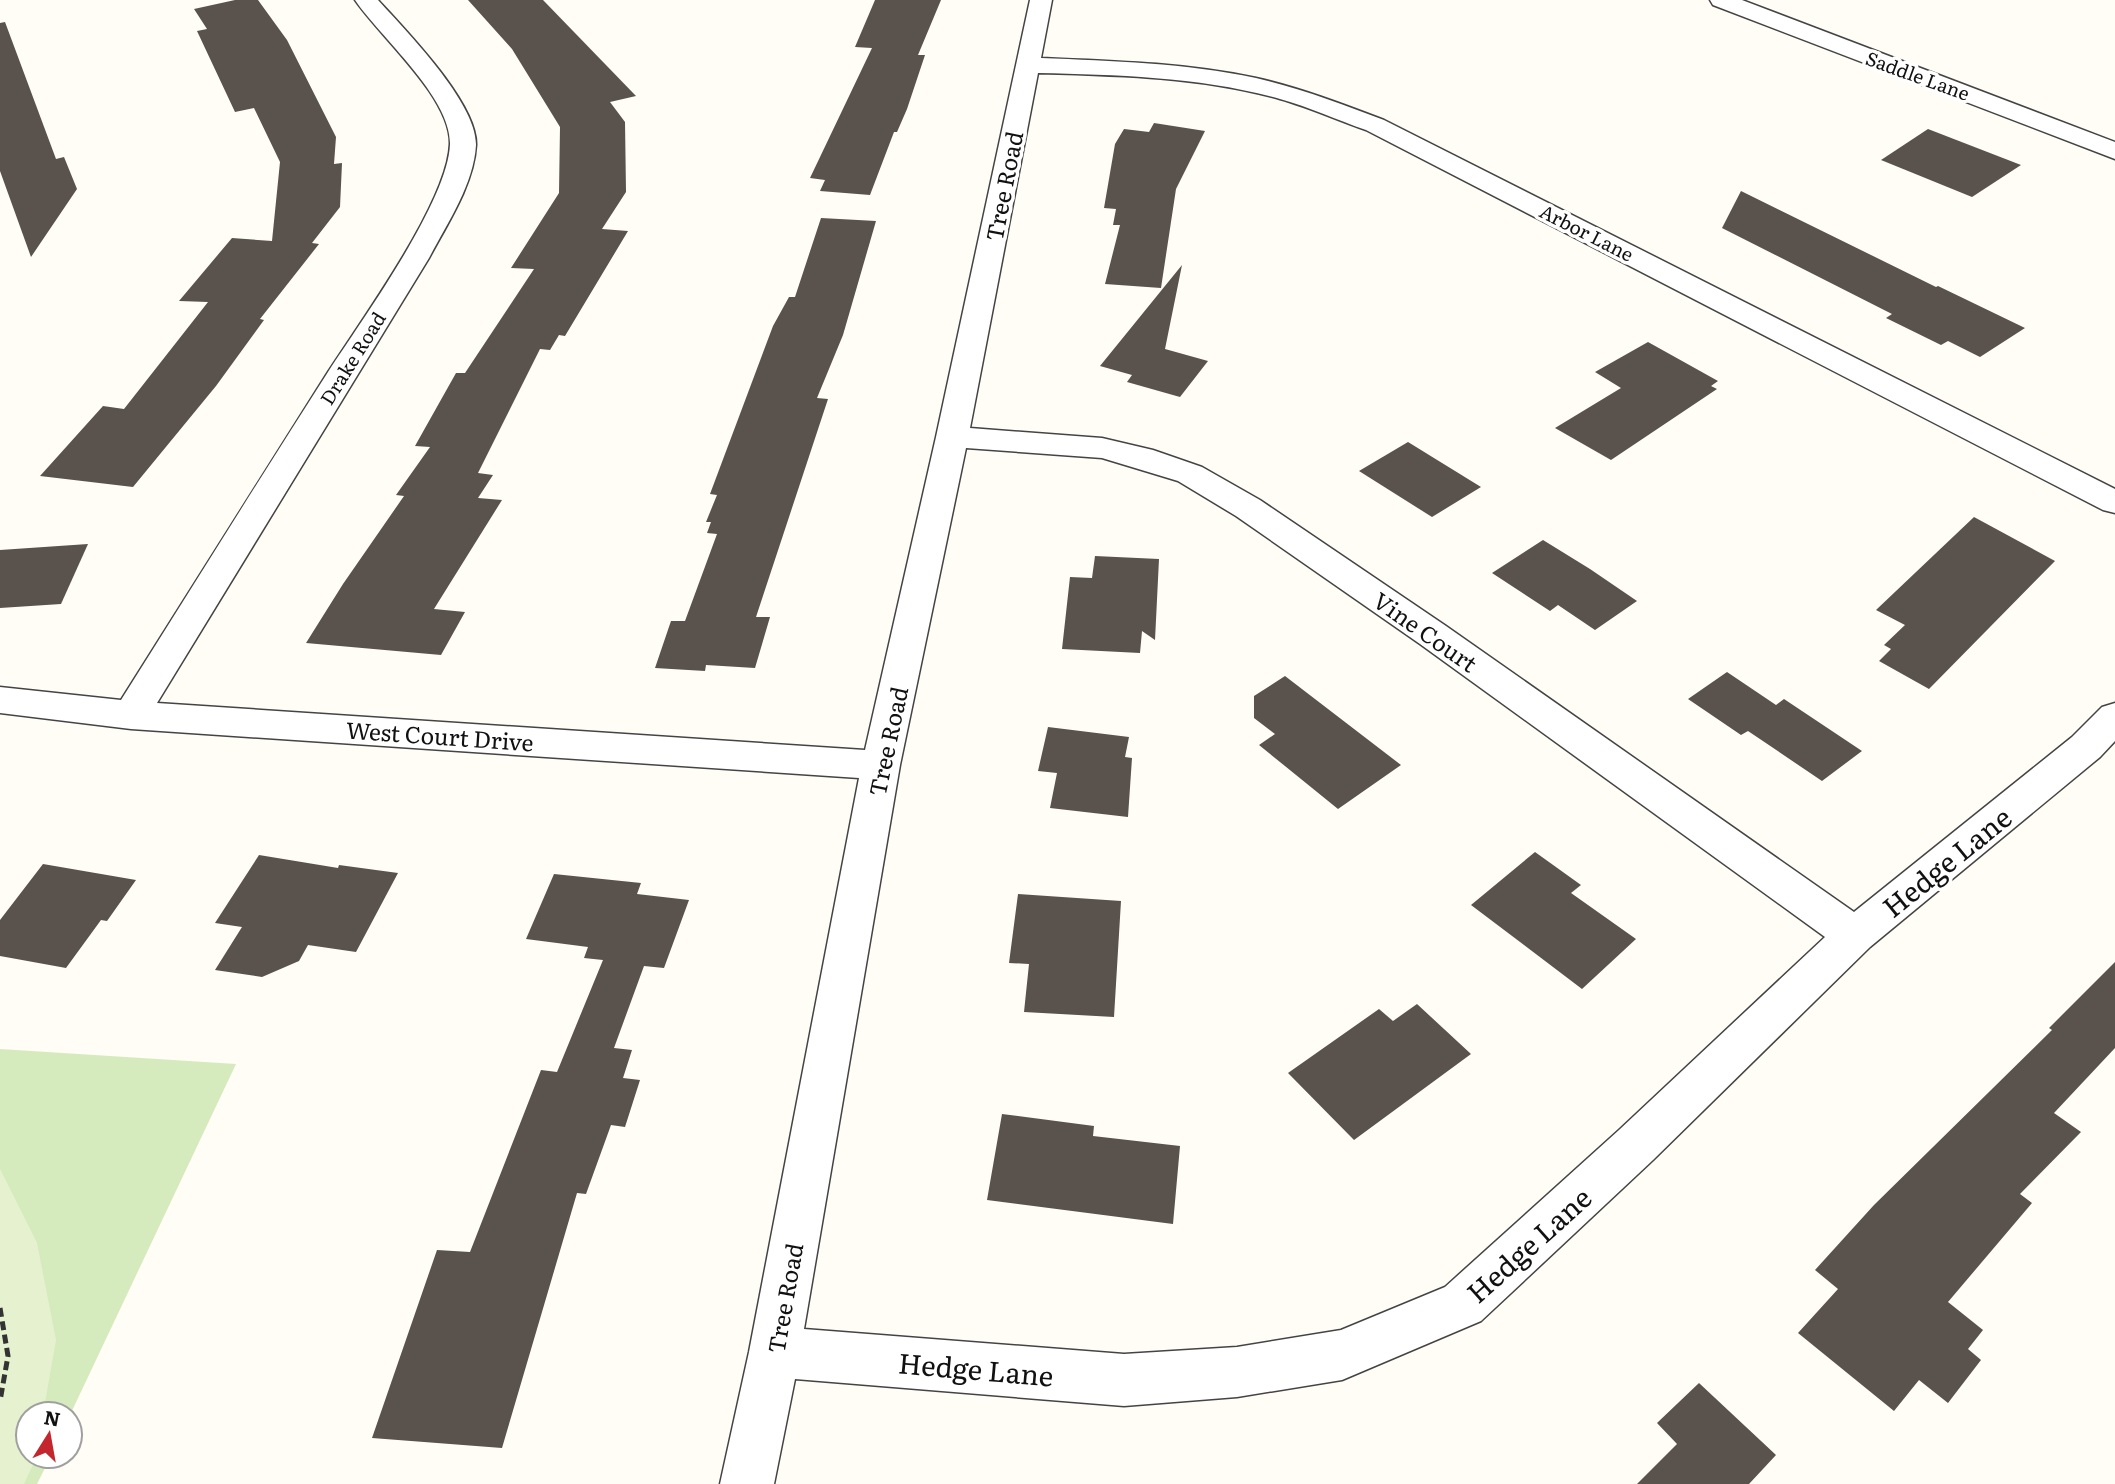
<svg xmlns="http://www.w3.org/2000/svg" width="2115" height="1484" font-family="Literata,serif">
  <rect width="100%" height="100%" fill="#fffdf5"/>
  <polygon fill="#d5ebbd" points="0,1049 236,1064 70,1415 28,1414 28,1456 51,1456 37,1484 0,1484"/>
  <polygon fill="#e6f2cf" points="0,1169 37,1243 56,1340 43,1414 28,1414 28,1456 37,1456 24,1484 0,1484"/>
  <g fill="#5a524d">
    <polygon points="235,0 258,0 287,40 336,137 334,164 342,163 340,207 312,243 319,244 260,319 264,320 216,386 133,487 40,476 103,406 124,409 208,302 179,301 232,238 272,241 280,162 254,108 235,112 197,31 207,29 194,9"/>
    <polygon points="468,0 543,0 636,96 610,102 625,122 626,192 602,229 628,231 565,336 559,335 550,350 540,349 478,473 493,475 478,498 502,500 434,609 465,612 441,655 306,643 343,584 404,496 396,495 430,447 415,446 456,373 465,373 534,269 511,268 559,193 560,127 512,49"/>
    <polygon points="875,0 941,0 918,55 925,55 907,109 897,132 894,132 870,195 820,191 825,180 810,178 872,48 855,47"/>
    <polygon points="5,22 56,159 64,157 77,189 31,257 0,171 0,23"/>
    <polygon points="1154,123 1205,131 1176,189 1161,288 1105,284 1120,225 1113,225 1116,209 1104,208 1115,144 1124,129 1149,132"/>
    <polygon points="1928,129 2021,165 1972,197 1881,160"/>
    <polygon points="1741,191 1936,287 1938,286 2025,328 1980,357 1948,341 1941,345 1886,318 1892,314 1722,228"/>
    <polygon points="821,218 876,221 843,335 817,398 828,399 756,617 770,617 755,668 706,665 705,671 655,668 671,621 685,621 717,534 707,533 711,522 706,522 717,495 710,494 773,326 789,297 795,297"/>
    <polygon points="1182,265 1165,349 1208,361 1180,397 1127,382 1132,375 1100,366"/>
    <polygon points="1648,342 1718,381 1711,386 1717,389 1611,460 1555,428 1621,388 1595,372"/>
    <polygon points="1408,442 1481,487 1432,517 1359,471"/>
    <polygon points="1974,517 2055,561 1929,689 1879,661 1891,649 1884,645 1905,625 1876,610"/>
    <polygon points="1543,540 1590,569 1637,601 1595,630 1558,605 1550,611 1492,573"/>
    <polygon points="88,544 61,604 0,608 0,550"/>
    <polygon points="1095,556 1159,559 1155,640 1142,631 1140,653 1062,649 1070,577 1092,578"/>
    <polygon points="1727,672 1776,705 1784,699 1862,751 1822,781 1748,731 1741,735 1688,699"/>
    <polygon points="1285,676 1401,765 1338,809 1259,745 1275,734 1254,718 1254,696"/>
    <polygon points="1048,727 1129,737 1125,757 1132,758 1128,817 1050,808 1057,773 1038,771"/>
    <polygon points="1535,852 1581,885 1571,893 1636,939 1582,989 1471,905"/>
    <polygon points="259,855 338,868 339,865 398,873 356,952 308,945 299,961 262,977 215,970 242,927 215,923"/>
    <polygon points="43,864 136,880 107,921 101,920 66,968 0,956 0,920"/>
    <polygon points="554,874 641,883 637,894 689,900 664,968 644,966 614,1048 632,1050 623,1078 640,1080 625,1127 611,1125 586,1194 577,1193 502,1448 372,1438 437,1250 470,1252 541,1070 557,1072 603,960 584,958 588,947 526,939"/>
    <polygon points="1018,894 1121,901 1114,1017 1024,1012 1029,964 1009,963"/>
    <polygon points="2115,962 2115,1048 2054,1113 2081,1132 2020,1194 2032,1203 1948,1302 1983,1330 1968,1349 1981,1360 1948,1403 1919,1380 1894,1411 1798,1333 1838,1289 1815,1270 1874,1205 2052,1030 2049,1028"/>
    <polygon points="1417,1004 1471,1054 1354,1140 1288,1073 1379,1009 1393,1021"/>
    <polygon points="1002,1114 1094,1126 1093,1136 1180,1146 1173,1224 987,1200"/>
    <polygon points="1699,1383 1776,1455 1749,1484 1637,1484 1677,1444 1657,1423"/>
  </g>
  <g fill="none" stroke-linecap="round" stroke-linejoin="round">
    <g stroke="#444" stroke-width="3">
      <g id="street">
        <path d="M355 0H378C406 31 477 103 476 145 474 184 447 224 429 258L157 703 865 750 936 437 1030 0H1052L1041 58C1113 61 1185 63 1256 78 1300 88 1342 104 1384 120L2115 489V513L2103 510 1366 130C1337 120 1309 107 1280 99 1202 77 1119 75 1038 73L970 428 1102 438 1153 450 1202 467 1260 500 1446 626 1854 912 2072 737 2102 707 2115 703V741L2100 757 1870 947 1653 1160 1481 1321 1342 1380 1237 1397 1124 1406 795 1379 774 1484H720L749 1352 859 778 131 729 0 713V687L121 700C190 591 258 481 328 372 361 321 448 202 450 144 451 97 380 37 355 0ZM966 448 1102 458 1178 481 1236 516 1420 644 1825 937 1619 1130 1445 1287 1341 1330 1237 1347 1124 1354 804 1329 900 765Z"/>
        <polygon points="1710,0 1742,0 2115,142 2115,159 1713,5"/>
      </g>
    </g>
    <polyline stroke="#333" stroke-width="5" stroke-dasharray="9 4.5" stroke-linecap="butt" points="0,1308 8,1356 0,1401"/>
    <use href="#street" fill="#fff" fill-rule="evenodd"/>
  </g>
  <g text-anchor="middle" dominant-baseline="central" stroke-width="7" stroke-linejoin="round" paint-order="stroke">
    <g font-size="19" fill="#111" stroke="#fff">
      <text transform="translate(1918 75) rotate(20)">Saddle Lane</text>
      <text transform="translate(1587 232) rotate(27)">Arbor Lane</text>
      <text transform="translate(352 358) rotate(-58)">Drake Road</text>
    </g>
    <g font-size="23" fill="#111" stroke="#fff">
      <text transform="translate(1003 186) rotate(-79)">Tree Road</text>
      <text transform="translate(1426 631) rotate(35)">Vine Court</text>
      <text transform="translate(440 735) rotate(4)">West Court Drive</text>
      <text transform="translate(887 741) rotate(-78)">Tree Road</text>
      <text transform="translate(784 1298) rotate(-80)">Tree Road</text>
    </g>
    <g font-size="28" fill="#111" stroke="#fff">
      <text transform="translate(1946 861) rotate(-39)">Hedge Lane</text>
      <text transform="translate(1528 1244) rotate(-42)">Hedge Lane</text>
      <text transform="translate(976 1368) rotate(5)">Hedge Lane</text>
    </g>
  </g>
  <g transform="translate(49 1435) rotate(11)"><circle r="33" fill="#ffffff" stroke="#a0a0a0" stroke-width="2"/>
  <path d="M0-5L12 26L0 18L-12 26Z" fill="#c4262e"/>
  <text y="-10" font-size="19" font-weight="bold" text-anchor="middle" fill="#111111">N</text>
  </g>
</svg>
